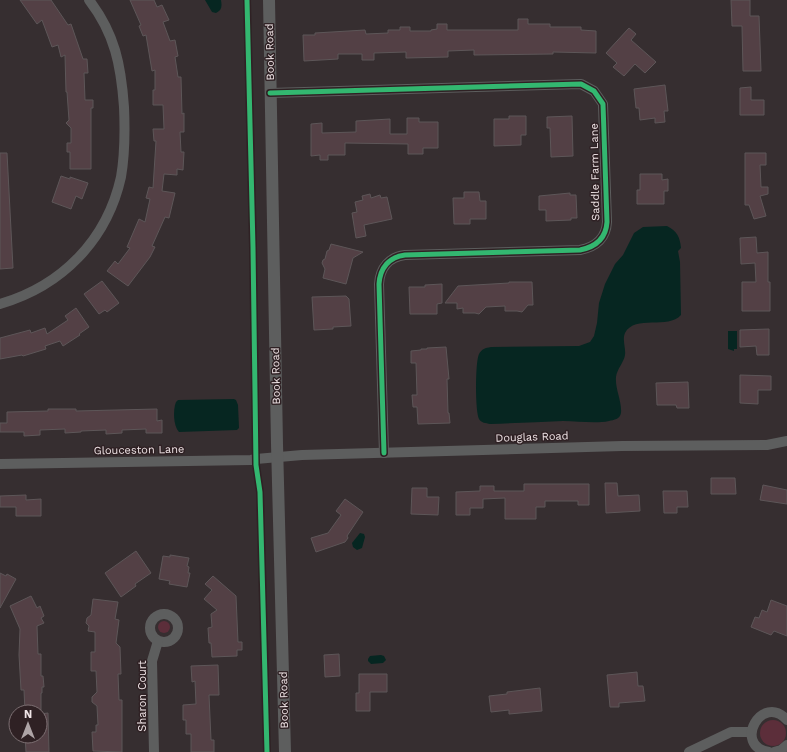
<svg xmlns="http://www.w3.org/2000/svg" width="787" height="752" font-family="'Work Sans',sans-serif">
  <rect width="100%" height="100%" fill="#362e30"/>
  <g fill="#5c2e3a">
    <circle cx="164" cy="627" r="6"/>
    <circle cx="773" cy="733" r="13"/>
  </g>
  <g fill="#062621">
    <path d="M205 0H221C222 6 222 10 216 13L212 12Z"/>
    <path d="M667 226C677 231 680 237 681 248L678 251 680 262 681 315C668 330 635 314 625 333 622 340 626 348 625 355 624 362 617 369 616 377 615 389 622 401 621 413 620 419 614 420 609 421 595 424 578 421 563 421 539 422 514 423 490 424 486 423 481 423 479 419 475 412 475 362 479 354 482 349 485 348 491 347L579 346 590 342 594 336 597 323 599 303 605 284 615 264 623 255 634 233 643 227Z"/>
    <polygon points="728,331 737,331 737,349 734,349 734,351 728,349"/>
    <path d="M234 399 236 400 238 405 239 428 237 430 179 432C173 426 173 409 176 402L178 400Z"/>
    <polygon points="360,533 364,534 365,537 362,548 357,550 353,547 352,543"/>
    <polygon points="381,655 384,656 386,660 383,663 371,664 368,661 368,659 370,656"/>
  </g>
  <g fill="#534045" stroke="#5d5658">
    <polygon points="20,0 51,0 68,25 71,24 83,59 87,59 88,73 84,73 85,100 93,100 93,108 91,108 91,169 70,169 70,152 67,152 67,143 71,143 71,128 66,123 69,120 67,92 66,92 65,55 61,57 58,45 52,47 42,20 37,24"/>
    <polygon points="130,0 154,0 157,7 162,5 169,20 163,22 170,41 175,40 178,56 175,57 178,77 181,77 182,114 184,113 184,132 180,132 181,152 184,152 183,170 177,169 177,175 164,174 162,191 175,193 169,218 165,217 152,246 155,247 150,257 128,286 107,271 115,261 118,264 130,248 127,247 139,219 145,222 150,199 146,198 149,187 153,188 156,141 154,141 153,129 164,129 163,105 153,105 153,90 155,90 155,70 152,71 146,35 143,36 139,26 141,25"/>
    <polygon points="731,0 750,0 750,16 759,16 761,71 743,71 742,26 732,26"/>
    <polygon points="518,19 528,19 528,24 550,24 550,27 581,27 581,30 596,31 596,53 553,52 553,54 474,55 474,50 448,51 448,57 406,58 406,52 374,53 374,60 362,60 362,54 338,54 338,59 304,61 303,35 315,35 315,33 365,30 366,34 388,33 388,30 400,30 400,27 410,27 410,31 431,31 431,30 437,29 437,24 447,24 447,30 518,30"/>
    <polygon points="629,28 636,34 631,40 656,62 645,73 635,64 624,76 613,67 617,63 606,53"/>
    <polygon points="665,85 668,111 664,111 665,122 655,123 655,118 640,120 639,108 636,108 634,89"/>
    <polygon points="751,87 751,100 764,100 764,115 740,115 740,88"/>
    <polygon points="509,116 526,116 526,135 521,135 521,145 494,146 494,119 509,119"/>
    <polygon points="572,116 573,156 551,157 550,128 547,128 547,117"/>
    <polygon points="407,118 419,118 419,122 438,122 438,148 423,148 423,154 408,154 408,144 345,143 345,155 328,155 328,160 320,160 320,155 311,156 311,124 322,123 322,133 356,132 356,121 390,119 390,134 407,134"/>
    <polygon points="0,153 7,153 13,268 0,269"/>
    <polygon points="745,153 766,153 766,165 760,165 761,187 768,187 768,194 760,196 766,216 754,219 749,205 745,205"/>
    <polygon points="640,174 662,174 662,180 668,179 668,191 664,191 664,204 637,204 637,190 640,190"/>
    <polygon points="61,176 70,179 70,177 88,183 82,199 76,196 71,209 52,202"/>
    <polygon points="464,192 479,192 480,201 486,201 486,219 470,219 470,224 454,224 453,198 464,198"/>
    <polygon points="570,193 570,195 576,195 577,218 571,218 571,220 546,221 546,210 539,210 539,196"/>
    <polygon points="370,194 371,198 380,195 381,198 387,197 392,219 364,225 366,236 356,238 352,213 357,212 355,202 363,200 362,196"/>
    <polygon points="756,237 757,253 768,252 768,282 770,282 770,311 742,311 742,282 756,282 755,263 741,264 740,238"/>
    <polygon points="331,244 363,252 353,258 346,284 323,278 325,269 322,263 323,260 325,259 327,251 329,250"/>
    <polygon points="102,281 119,303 107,312 105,310 99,314 84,294"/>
    <polygon points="509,282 532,282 533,305 528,305 522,312 517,311 505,311 505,306 486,307 479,314 475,313 463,313 463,308 457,309 457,303 445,303 458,286 509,283"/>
    <polygon points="442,284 442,303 437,304 437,314 410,314 409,287 425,287 425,285"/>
    <polygon points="346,296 349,299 351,326 333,327 333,329 314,330 312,297"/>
    <polygon points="76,308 89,327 79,334 80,335 63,346 60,341 45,346 46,349 23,356 22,355 0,359 0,338 30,330 31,333 45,328 47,334 68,320 65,316"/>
    <polygon points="769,329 769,355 757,355 756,346 740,347 740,330"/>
    <polygon points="446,347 449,379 447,379 448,413 449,413 450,423 418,424 417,407 413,407 412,395 417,395 416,363 411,363 411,351 421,350 421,349 427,349 427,348"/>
    <polygon points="740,375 771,376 771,390 758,390 758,404 740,403"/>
    <polygon points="688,382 689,408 677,408 676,405 657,405 656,383"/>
    <polygon points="48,409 76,409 76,411 157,409 157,421 162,420 162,433 146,433 146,429 122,430 122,433 106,434 106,430 81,431 81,432 65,433 65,429 40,430 40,435 24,436 24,432 0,432 0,423 7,423 7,412 48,411"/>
    <polygon points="711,478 735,478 736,494 711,494"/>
    <polygon points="605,483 617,483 618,496 639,495 640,511 606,513"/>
    <polygon points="524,484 589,484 589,505 578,505 578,501 545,501 545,507 536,507 536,519 505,519 505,498 483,499 483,508 470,508 470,515 456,515 456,492 480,491 480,486 494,486 494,491 524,491"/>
    <polygon points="763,485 787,490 787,504 760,500"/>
    <polygon points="412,488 427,488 427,497 439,497 438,515 411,514"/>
    <polygon points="663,491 687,491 688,507 677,507 677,513 664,513"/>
    <polygon points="26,495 26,500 41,499 41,516 16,516 16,507 0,507 0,496"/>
    <polygon points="345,499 363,512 347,536 348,538 345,542 316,552 311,538 328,533 341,515 336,511"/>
    <polygon points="136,551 151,573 135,584 136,586 121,597 105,573"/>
    <polygon points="170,555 189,558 187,566 189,567 188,573 190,573 187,587 169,584 170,581 159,579 163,556 170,557"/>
    <polygon points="0,573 6,576 7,574 16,579 0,608"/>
    <polygon points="213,576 236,596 238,642 242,642 242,650 237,650 237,656 212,657 211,643 209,643 208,628 212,627 211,614 217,610 204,599 212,590 205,584"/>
    <polygon points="31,596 37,608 40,606 44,616 41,618 44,623 37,626 38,654 41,654 41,676 43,676 44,687 42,687 42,693 41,693 41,712 25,712 24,690 21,690 19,655 20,629 10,606"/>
    <polygon points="93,599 118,602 115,619 119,620 116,643 120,647 121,674 118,674 119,700 122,700 122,752 93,751 92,732 96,732 96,725 98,725 97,706 92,702 92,697 97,692 96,671 91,671 91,652 95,652 95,632 88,631 89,626 86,623 87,618 91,615"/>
    <polygon points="771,600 787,606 787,636 774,631 771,635 751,627 755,617 759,618 762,610 767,612"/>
    <polygon points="339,654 340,676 325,677 324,655"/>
    <polygon points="218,665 219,695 209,695 211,740 214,740 214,752 191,752 191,734 186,734 186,720 183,720 183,705 196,704 195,681 192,682 191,666"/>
    <polygon points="637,672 638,686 643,686 645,701 619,703 619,707 610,707 607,675"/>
    <polygon points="359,674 387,674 387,692 370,692 370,711 356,711 356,693 359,693"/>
    <polygon points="540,688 542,711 509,714 509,710 491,712 489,696 507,694 507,692"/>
    <polygon points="48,713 49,752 26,752 25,736 40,736 40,714"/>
  </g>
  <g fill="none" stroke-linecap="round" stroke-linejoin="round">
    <g stroke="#5d5e5e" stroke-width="10">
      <path d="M270 93 581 84 594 91 603 104 607 222C606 239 595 247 580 250L405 255C389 257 380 268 379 284L384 453"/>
      <path d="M0 304C62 286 107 240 121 177 125 154 125 130 124 107 121 65 115 34 89 0"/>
      <polyline points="0,464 251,460 256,459 302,455 622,446 767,445 787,441"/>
      <circle cx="164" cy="628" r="14"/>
      <polyline points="154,752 152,661 158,641"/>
      <polyline points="689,752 731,732 751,732"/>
      <path d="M769 752C732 746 762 692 787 720"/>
      <polyline points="774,752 781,750 787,745"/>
    </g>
    <polyline stroke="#5d5e5e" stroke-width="12" points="269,0 277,444 285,752"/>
    <g stroke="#2f2124" stroke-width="8">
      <g id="cycleway">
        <polyline points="247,0 253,247 256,465 260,492 267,752"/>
        <path d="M270 93 581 84 594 91 603 104 607 222C606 239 595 247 580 250L405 255C389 257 380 268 379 284L384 453"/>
      </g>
    </g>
    <use href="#cycleway" stroke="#33b770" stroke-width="5"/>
  </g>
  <g text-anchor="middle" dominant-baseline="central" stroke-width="3" stroke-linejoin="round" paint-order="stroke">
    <g font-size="11" fill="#efe4e6" stroke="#2f2124">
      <text transform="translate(270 52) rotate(-91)">Book Road</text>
      <text transform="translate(595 172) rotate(-91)">Saddle Farm Lane</text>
      <text transform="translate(276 376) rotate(-91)">Book Road</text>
      <text transform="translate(532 437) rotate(-2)">Douglas Road</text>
      <text transform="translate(139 450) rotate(-1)">Glouceston Lane</text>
      <text transform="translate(142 696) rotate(-90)">Sharon Court</text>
      <text transform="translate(284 700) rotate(-91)">Book Road</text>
    </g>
  </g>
  <g transform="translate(28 724)"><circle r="19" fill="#2f2124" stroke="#7c6f72"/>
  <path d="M0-3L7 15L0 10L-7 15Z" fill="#aea4a6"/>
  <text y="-6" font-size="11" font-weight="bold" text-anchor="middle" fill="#efe4e6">N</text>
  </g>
</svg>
